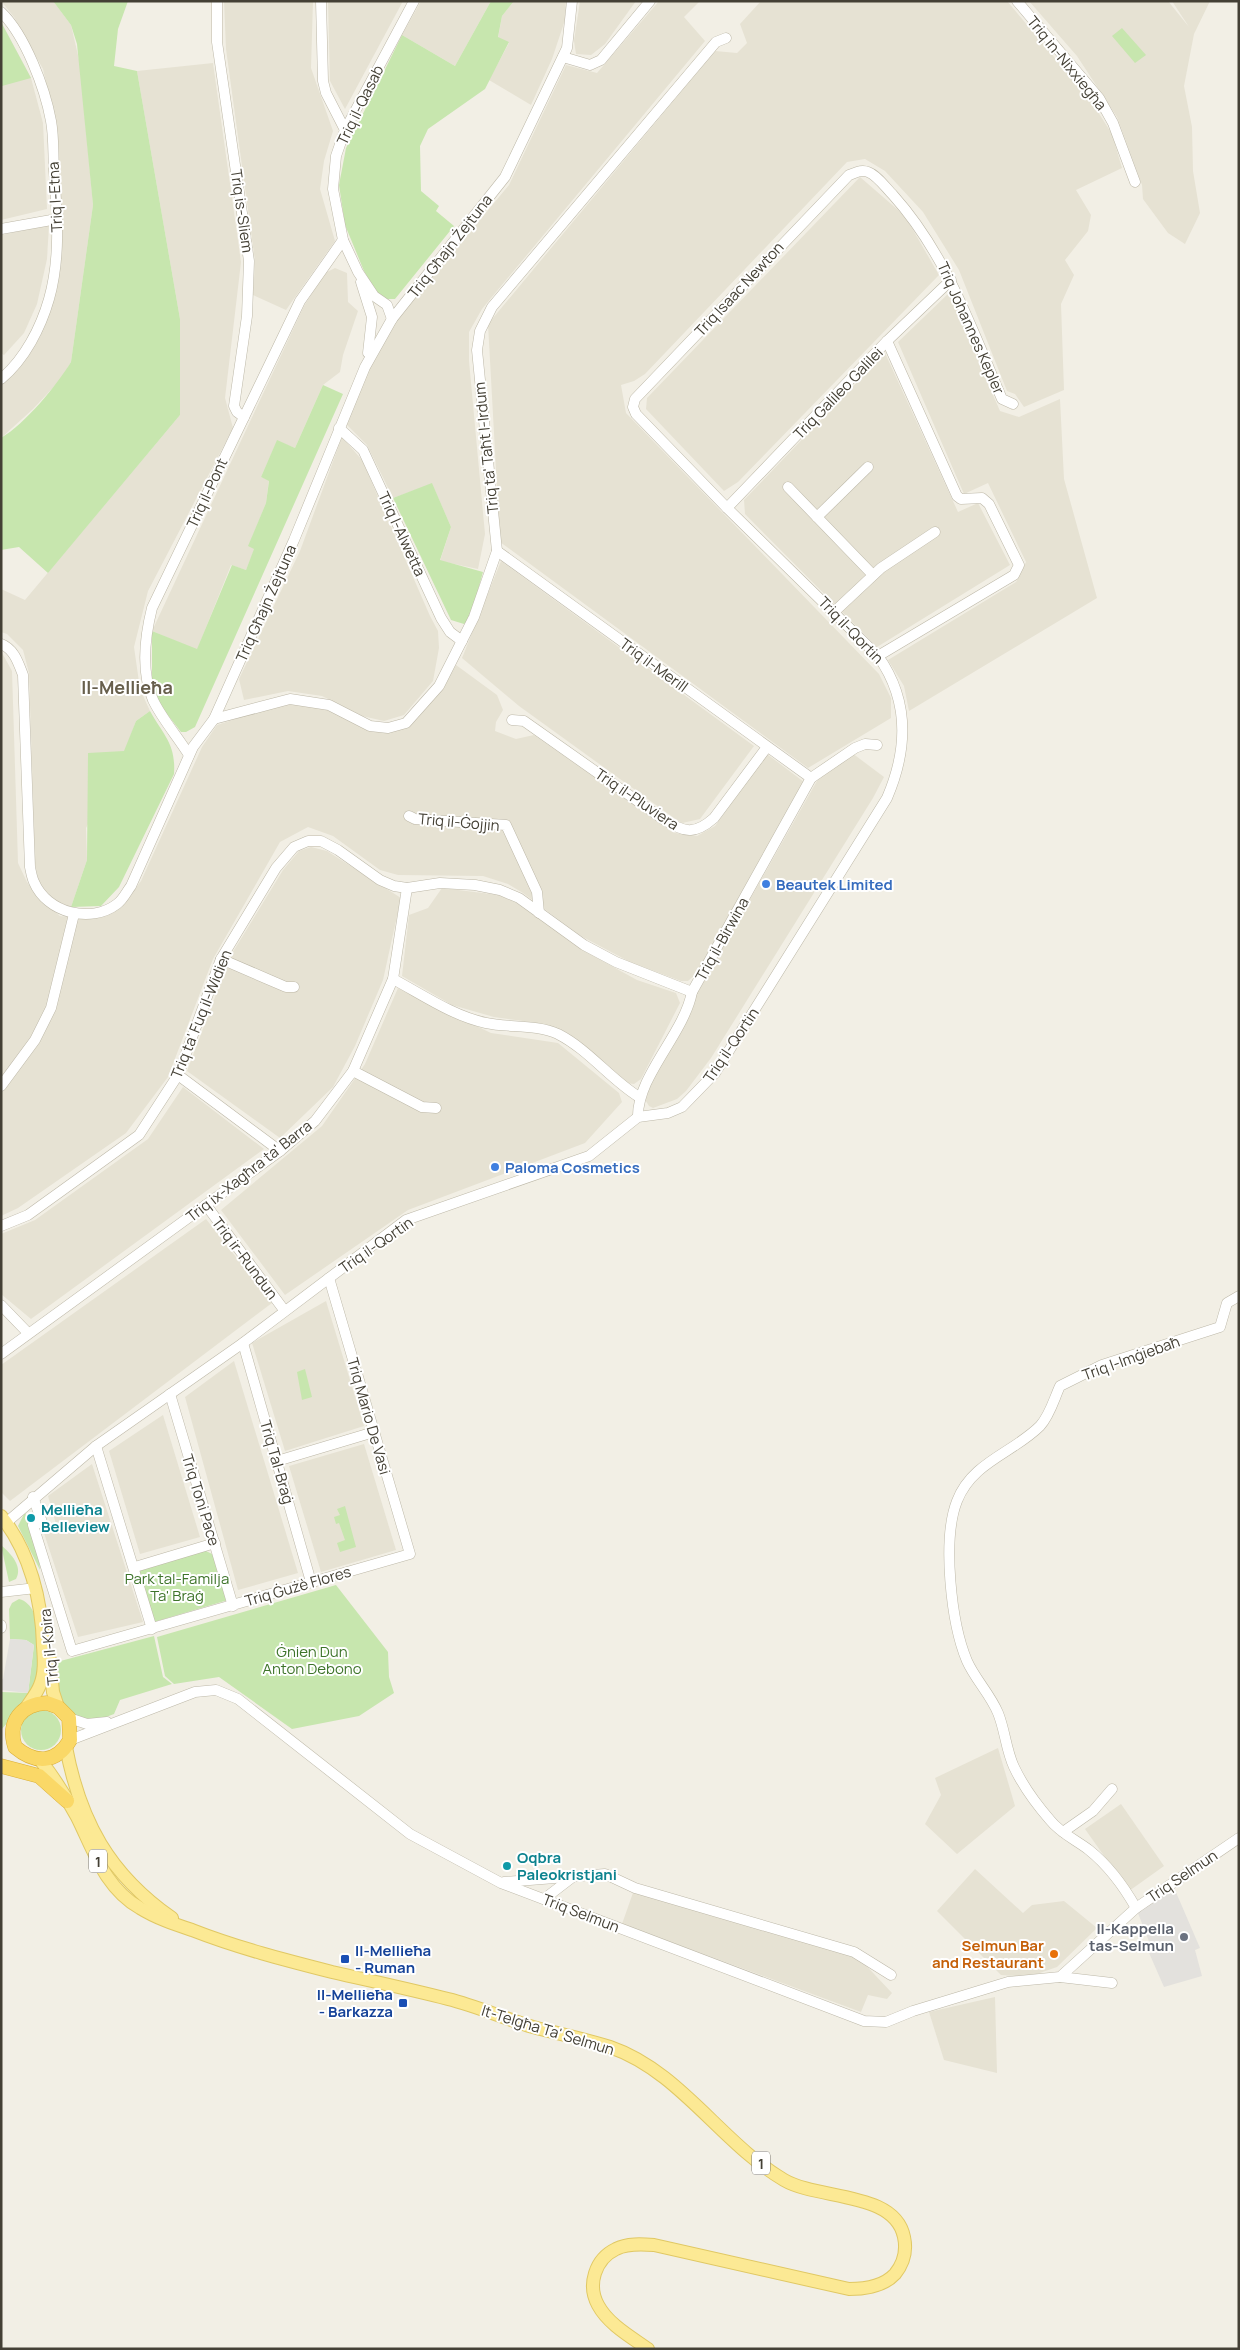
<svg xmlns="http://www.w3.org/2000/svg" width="1240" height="2350" font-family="Manrope,sans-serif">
  <rect width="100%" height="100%" fill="#f2efe5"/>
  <g fill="#e6e2d3">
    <polygon points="1,1 53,1 71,25 80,64 93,205 71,362 61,379 33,409 1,438 1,385 11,377 40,337 54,300 59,264 61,221 57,130 43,69 14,17"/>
    <polygon points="224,1 313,1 311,68 333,131 324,161 320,189 335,241 286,310 253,295 255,261 226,49"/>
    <polygon points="328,1 403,1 345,109 330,81"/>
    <polygon points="421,1 491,1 455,66 402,35"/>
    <polygon points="514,1 566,1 565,20 552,59 531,105 489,80 509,43 498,38 502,16"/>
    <polygon points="580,1 636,1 605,44 591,55 576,54 574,41"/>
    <polygon points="659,1 700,1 684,17 705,41 482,309 469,332 469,361 485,534 478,569 440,561 451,527 432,484 393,498 367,445 346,424 369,369 399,317 509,185 566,65 597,73"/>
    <polygon points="761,1 1007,1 1091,101 1112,134 1122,168 1076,190 1091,215 1088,231 1065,260 1074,275 1061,304 1064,390 1024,407 1015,394 1007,391 959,270 923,212 885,171 865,159 847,162 645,374 634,381 621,385 626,413 879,674 891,698 891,718 808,768 500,542 488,324 715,51 737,53 747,43 740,24"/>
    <polygon points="1029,1 1168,1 1189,27 1172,1 1210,1 1194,34 1184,86 1192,127 1193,171 1200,213 1185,244 1168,233 1143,199 1142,185 1117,117 1077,56"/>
    <polygon points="1,22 31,78 43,123 47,209 1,220"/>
    <polygon points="213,63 241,262 225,398 233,428 148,591 134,647 140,689 150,711 136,721 125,751 86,828 87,860 71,907 56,901 39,884 35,863 29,673 23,650 7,634 1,632 1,589 25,600 180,415 180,319 137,71"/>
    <polygon points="860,177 905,216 939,275 738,482 724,491 646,409 647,398"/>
    <polygon points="49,225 47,259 37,304 24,333 4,355 1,353 1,235"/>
    <polygon points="335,268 347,273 348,302 358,311 343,355 340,372 323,385 295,448 277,441 261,477 269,480 266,503 249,545 255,548 246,570 231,565 197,650 152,631 304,306 325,273"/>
    <polygon points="949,293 1000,411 1019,417 1060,399 1064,479 1097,598 909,711 904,686 888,660 1016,582 1026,562 988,483 964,494 898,342"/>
    <polygon points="885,353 958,512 978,503 1010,565 877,647 745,514 744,500"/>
    <polygon points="342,437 362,460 430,616 438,631 439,648 433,681 404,715 384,721 362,716 322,696 288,691 244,700 239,679 300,551"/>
    <polygon points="501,561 754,746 700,819 682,823 674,818 519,706 462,658"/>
    <polygon points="1,651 12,671 18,863 27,882 40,899 60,916 78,918 106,916 122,907 141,881 202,747 217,725 287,702 316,705 344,716 371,730 407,726 417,719 440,692 456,665 497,695 503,710 496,722 495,731 516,739 534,735 675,833 697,836 715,826 767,754 804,782 697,973 688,981 681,981 630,962 579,935 523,893 508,884 483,876 398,875 380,870 333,836 308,827 280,842 213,959 168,1077 126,1133 18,1208 1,1216"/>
    <polygon points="852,753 884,777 873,798 711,1058 686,1091 677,1099 653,1108 649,1106 644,1098 648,1088 696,995 818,779"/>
    <polygon points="311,847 327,851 401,898 383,980 355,1046 333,1087 280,1138 187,1071 231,955 283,870 299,851"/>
    <polygon points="442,888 499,895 521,905 586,952 637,980 676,993 680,1003 641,1079 634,1084 625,1083 576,1039 564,1031 537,1023 494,1017 452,1005 402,976 409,915 428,908"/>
    <polygon points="398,988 491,1033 558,1043 619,1093 622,1102 585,1143 408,1210 285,1295 221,1210 322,1126 365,1064"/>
    <polygon points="183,1087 264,1149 31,1319 1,1294 1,1234 35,1220 148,1139"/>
    <polygon points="206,1219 272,1303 10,1501 1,1492 1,1365"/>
    <polygon points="326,1301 364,1426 285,1451 252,1343"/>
    <polygon points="234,1361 298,1573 238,1590 185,1397"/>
    <polygon points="163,1415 200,1537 140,1554 109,1451"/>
    <polygon points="364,1444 396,1550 321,1572 289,1466"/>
    <polygon points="92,1464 143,1622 78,1637 42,1527 56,1524 48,1496"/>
    <polygon points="998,1748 1015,1806 957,1854 925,1824 941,1795 935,1778"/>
    <polygon points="1121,1804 1164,1866 1129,1891 1085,1829"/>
    <polygon points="975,1869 1023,1913 1032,1905 1064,1901 1097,1928 1057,1967 1028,1977 1001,1975 937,1911"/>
    <polygon points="634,1890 859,1958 892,1993 887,1999 868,1995 861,2012 622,1924"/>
    <polygon points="995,1997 997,2073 944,2060 929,2012"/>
  </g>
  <g fill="#c7e6ae">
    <path d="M53 1H128L118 29 114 66 137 71 180 319V415L48 573 19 547 1 550V438C25 424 57 385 71 362L93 205 77 44 71 25Z"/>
    <polygon points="491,1 514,1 502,16 498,37 509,42 485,89 428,129 420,146 421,191 439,206 436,211 454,226 395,299 386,299 378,295 364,271 345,225 339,185 346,148 402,35 455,66"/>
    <polygon points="1,22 31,78 2,86 1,85"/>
    <polygon points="1122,28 1146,55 1135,63 1112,36"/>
    <polygon points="323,385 343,394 195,727 186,732 181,732 160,705 152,683 152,631 197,649 232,565 246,570 254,549 248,546 266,503 269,481 261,477 277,440 295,448"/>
    <polygon points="432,483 451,527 440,560 483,572 470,619 464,624 451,620 393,498"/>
    <path d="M150 711C164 736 176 744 174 774L119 887 101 906 71 907 87 860 88 753 124 751 136 721Z"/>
    <polygon points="305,1369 312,1397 302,1400 297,1372"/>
    <polygon points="345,1506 356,1547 340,1552 337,1543 345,1540 339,1523 336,1524 334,1517 340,1515 337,1509"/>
    <polygon points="25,1512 39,1559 40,1570 18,1526"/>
    <path d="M1 1545C11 1554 23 1566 16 1579L9 1582Z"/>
    <polygon points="204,1550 214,1555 228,1600 154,1622 138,1570"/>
    <polygon points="336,1585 388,1652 389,1677 394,1693 359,1716 292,1729 219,1677 174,1684 165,1676 157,1637"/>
    <path d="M19 1599C46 1605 43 1672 33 1691 26 1705 11 1718 1 1730L2 1692 28 1693 34 1645 26 1640 10 1639 9 1609 12 1603Z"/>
    <path d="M154 1636 163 1677 172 1684 120 1700 114 1714C108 1716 101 1719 95 1720 62 1722 57 1687 53 1663Z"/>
    <circle cx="41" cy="1730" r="20"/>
  </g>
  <g fill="#e3e1dd">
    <polygon points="10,1639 26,1640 34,1645 28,1693 1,1690 1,1679 3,1679"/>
    <polygon points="1172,1883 1200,1948 1195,1950 1202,1976 1164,1987 1146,1946 1150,1944 1136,1908"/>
  </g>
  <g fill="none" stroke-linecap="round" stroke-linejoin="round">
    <g stroke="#bdb8a8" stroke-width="11">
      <g id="minor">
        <polyline points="217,1 217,42 249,261 247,316 234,406 237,412 244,417"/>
        <polyline points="321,1 323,81 326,93 345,130"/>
        <polyline points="1017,1 1099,98 1113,123 1135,182"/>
        <path d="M1 12C25 35 45 88 51 121 54 137 53 154 54 170 57 213 61 257 49 299 41 327 25 359 1 379"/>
        <polyline points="563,57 590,65 601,60 650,1"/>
        <polyline points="1,229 57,219"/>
        <polyline points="361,282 372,317 368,353"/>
        <polyline points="392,319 387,305 374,296 358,272 343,240 333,189 336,156 345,130 414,1"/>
        <polyline points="339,428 363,450 441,618 450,632 462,641"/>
        <polyline points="788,487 873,575"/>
        <polyline points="727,508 887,341 951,280"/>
        <polyline points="817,517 868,467"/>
        <polyline points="497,551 811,778"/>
        <polyline points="834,612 881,568 935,532"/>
        <path d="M1 644C14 649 18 662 23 675L30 867C31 872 32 878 34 882 47 913 91 924 117 904 123 900 127 891 131 886L193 747 214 719 294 540 365 367 392 319 505 177 567 48 572 1"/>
        <polyline points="878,656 1014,575 1019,565 989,504 982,498 961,499 957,496 887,341"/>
        <polyline points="214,719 290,699 329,705 370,726 388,728 406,723 439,686 474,617 497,551 477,350 480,331 492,307 716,42 726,38"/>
        <path d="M512 720 524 721 663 819C684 833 695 835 714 818L767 747"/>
        <path d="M189 755C178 737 162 719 153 700 141 672 145 636 152 608L300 301 343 240"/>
        <polyline points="409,816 415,819 506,825 537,892 539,913"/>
        <polyline points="221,959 286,987 294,987"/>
        <path d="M393 979C423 995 453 1016 486 1023 509 1028 536 1024 558 1034 589 1050 610 1079 639 1097"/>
        <polyline points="353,1071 422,1107 436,1108"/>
        <polyline points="178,1075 280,1151"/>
        <polyline points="1,1086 35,1040 51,1008 74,914"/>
        <path d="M638 1117C637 1076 684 1034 692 992L811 778 855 748 865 744 877 745"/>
        <polyline points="206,1205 284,1310"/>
        <polyline points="1,1226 28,1215 139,1135 178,1075 221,959 276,868 294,847 308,841 321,841 338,850 380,880 394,886 407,888 440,883 475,885 500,890 519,898 584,945 616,962 692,992"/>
        <polyline points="1,1305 28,1333"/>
        <polyline points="243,1343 311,1582"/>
        <polyline points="1,1354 280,1151 315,1121 353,1071 393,979 407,888"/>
        <polyline points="170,1394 233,1606"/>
        <polyline points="96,1446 152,1629"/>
        <polyline points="277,1461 374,1432"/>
        <polyline points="33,1497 42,1522 33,1525 72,1651 410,1554 329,1278"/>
        <path d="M7 1522 96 1446 243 1343 406 1220 589 1156 638 1117 668 1113 682 1107 715 1073 887 798C908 749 910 701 878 656L727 508 636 414 633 407 635 399 849 175C855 173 861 169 868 172 877 175 886 188 893 195 946 254 971 327 1002 399L1013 404"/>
        <polyline points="135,1567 215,1543"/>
        <polyline points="1,1592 36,1588"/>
        <polyline points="1,1625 1,1628"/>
        <polyline points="69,1718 87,1724 107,1722"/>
        <polyline points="70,1740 195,1692 216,1690 238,1699 410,1834 501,1883 864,2021 886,2022 913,2011 1008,1982 1060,1977 1136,1908 1239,1838"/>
        <polyline points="1063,1832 1093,1811 1112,1789"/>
        <polyline points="504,1882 605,1874 635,1888 854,1952 891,1975"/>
        <polyline points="544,1899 574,1876"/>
        <path d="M1136 1908C1123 1885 1109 1866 1089 1850 1076 1840 1060 1833 1050 1820 1036 1804 1023 1786 1014 1767 1006 1750 1005 1730 998 1713 990 1694 975 1679 967 1661 951 1623 942 1539 957 1501 972 1462 1013 1453 1040 1426 1050 1415 1054 1399 1060 1386L1102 1365 1220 1327 1227 1303 1239 1296"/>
        <polyline points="1060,1977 1112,1983"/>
      </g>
    </g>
    <g stroke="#e0c864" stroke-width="14">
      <g id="major">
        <path d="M1 1516C30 1552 42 1601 43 1646 44 1659 45 1673 40 1685 37 1693 31 1700 26 1708"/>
        <polyline points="50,1660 53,1692 58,1707"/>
        <path d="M66 1747C80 1821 109 1874 172 1918"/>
        <path d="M41 1761C54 1778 67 1798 77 1817 94 1851 105 1888 140 1908 156 1918 174 1924 192 1930 238 1948 285 1960 332 1972 371 1981 409 1989 448 1999 477 2006 505 2019 533 2027 559 2034 585 2039 610 2047 680 2071 721 2143 784 2180 818 2200 895 2191 904 2237 907 2251 904 2263 895 2274 883 2287 865 2289 849 2289L654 2245C642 2244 627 2243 616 2249 595 2259 587 2285 598 2305 608 2324 631 2337 648 2349"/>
      </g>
    </g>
    <g stroke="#d9ae37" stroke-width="15">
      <g id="highway">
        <path d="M47 1703 58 1707 69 1718 70 1740C56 1764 35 1764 15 1747 7 1722 21 1704 47 1703Z"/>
        <polyline points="1,1766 39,1776 67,1801"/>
      </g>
    </g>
    <use href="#minor" stroke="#fff" stroke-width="10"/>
    <use href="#major" stroke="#fce994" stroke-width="12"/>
    <use href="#highway" stroke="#fad867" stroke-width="14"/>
  </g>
  <g fill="#3f7fe0" stroke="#fff" stroke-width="2">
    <circle cx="766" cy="884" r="5"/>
    <circle cx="495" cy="1167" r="5"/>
  </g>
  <g fill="#0f9aa8" stroke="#fff" stroke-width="2">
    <circle cx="31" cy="1518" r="5"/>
    <circle cx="507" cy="1866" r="5"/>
  </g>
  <circle fill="#6b7280" stroke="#fff" stroke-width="2" cx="1184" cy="1937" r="5"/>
  <circle fill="#e8710a" stroke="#fff" stroke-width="2" cx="1054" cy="1954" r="5"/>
  <g fill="#1a4fb4" stroke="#fff" stroke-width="2">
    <rect x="340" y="1954" width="10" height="10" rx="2.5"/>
    <rect x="398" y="1998" width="10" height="10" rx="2.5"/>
  </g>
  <g text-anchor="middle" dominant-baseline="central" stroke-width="4" stroke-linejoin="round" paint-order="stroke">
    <g fill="#fff" stroke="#7c7972" stroke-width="1">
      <rect x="89" y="1849.5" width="18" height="23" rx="4"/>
      <rect x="752" y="2151.5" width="18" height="23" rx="4"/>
    </g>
    <g font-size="14" font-weight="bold" fill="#444035">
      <text x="98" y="1861">1</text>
      <text x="761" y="2163">1</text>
    </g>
    <g font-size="15" fill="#444035" stroke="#fff">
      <text transform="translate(1067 63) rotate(51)">Triq in-Nixxiegħa</text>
      <text transform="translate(360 105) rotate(-64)">Triq il-Qasab</text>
      <text transform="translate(55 197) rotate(-93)">Triq l-Etna</text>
      <text transform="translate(242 211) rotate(82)">Triq is-Sliem</text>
      <text transform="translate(450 246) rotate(-52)">Triq Għajn Żejtuna</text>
      <text transform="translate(739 289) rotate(-47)">Triq Isaac Newton</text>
      <text transform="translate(971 328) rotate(66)">Triq Johannes Kepler</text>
      <text transform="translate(838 393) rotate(-46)">Triq Galileo Galilei</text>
      <text transform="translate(486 448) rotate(-96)">Triq ta' Taħt l-Irdum</text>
      <text transform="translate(207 493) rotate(-65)">Triq il-Pont</text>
      <text transform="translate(402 534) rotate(65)">Triq l-Alwetta</text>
      <text transform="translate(266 603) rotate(-66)">Triq Għajn Żejtuna</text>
      <text transform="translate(851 630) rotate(46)">Triq il-Qortin</text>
      <text transform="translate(654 665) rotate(36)">Triq il-Merill</text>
      <text transform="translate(637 799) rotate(34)">Triq il-Pluviera</text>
      <text transform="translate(459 822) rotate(5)">Triq il-Ġojjin</text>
      <text transform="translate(722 939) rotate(-61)">Triq il-Birwina</text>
      <text transform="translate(201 1014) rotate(-68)">Triq ta' Fuq il-Widien</text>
      <text transform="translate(731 1045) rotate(-56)">Triq il-Qortin</text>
      <text transform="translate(249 1171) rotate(-38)">Triq ix-Xagħra ta' Barra</text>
      <text transform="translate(376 1245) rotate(-35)">Triq il-Qortin</text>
      <text transform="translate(245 1258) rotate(53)">Triq ir-Rundun</text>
      <text transform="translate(1131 1358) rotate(-20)">Triq l-Imġiebaħ</text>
      <text transform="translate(369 1416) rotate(74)">Triq Mario De Vasi</text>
      <text transform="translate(277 1462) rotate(74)">Triq Tal-Braġ</text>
      <text transform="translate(201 1500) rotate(73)">Triq Toni Pace</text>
      <text transform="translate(298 1586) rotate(-16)">Triq Ġużè Flores</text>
      <text transform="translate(49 1647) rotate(-96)">Triq il-Kbira</text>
      <text transform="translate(1182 1876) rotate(-34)">Triq Selmun</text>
      <text transform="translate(581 1913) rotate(21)">Triq Selmun</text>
      <text transform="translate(548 2030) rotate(17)">It-Telgħa Ta' Selmun</text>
    </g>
    <g font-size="15" font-weight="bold" fill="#366cbe" stroke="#fff" text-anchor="start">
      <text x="776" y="884">Beautek Limited</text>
      <text x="505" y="1167">Paloma Cosmetics</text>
    </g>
    <g font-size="15" font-weight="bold" fill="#0d838f" stroke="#fff" text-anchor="start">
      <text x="41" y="1509">Mellieħa<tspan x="41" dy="17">Belleview</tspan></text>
      <text x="517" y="1857">Oqbra<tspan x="517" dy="17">Paleokristjani</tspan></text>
    </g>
    <g font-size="15" fill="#3e742a" stroke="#fff">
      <text x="177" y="1578">Park tal-Familja<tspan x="177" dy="17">Ta' Braġ</tspan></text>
      <text x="312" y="1651">Ġnien Dun<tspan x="312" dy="17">Anton Debono</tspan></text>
    </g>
    <g font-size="15" font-weight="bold" fill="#5b616d" stroke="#fff" text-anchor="end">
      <text x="1174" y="1928">Il-Kappella<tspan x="1174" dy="17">tas-Selmun</tspan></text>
    </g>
    <g font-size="15" font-weight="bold" fill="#c56008" stroke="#fff" text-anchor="end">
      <text x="1044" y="1945">Selmun Bar<tspan x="1044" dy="17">and Restaurant</tspan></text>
    </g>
    <g font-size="15" font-weight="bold" fill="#164399" stroke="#fff" text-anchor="start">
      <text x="355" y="1950">Il-Mellieħa<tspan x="355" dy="17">- Ruman</tspan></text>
      <text x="393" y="1994" text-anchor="end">Il-Mellieħa<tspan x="393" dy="17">- Barkazza</tspan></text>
    </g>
    <g font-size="18" font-weight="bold" fill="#675f4c" stroke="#fff">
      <text x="127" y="687">Il-Mellieħa</text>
    </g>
  </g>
  <rect width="1240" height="2350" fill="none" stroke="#444035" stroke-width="5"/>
</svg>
